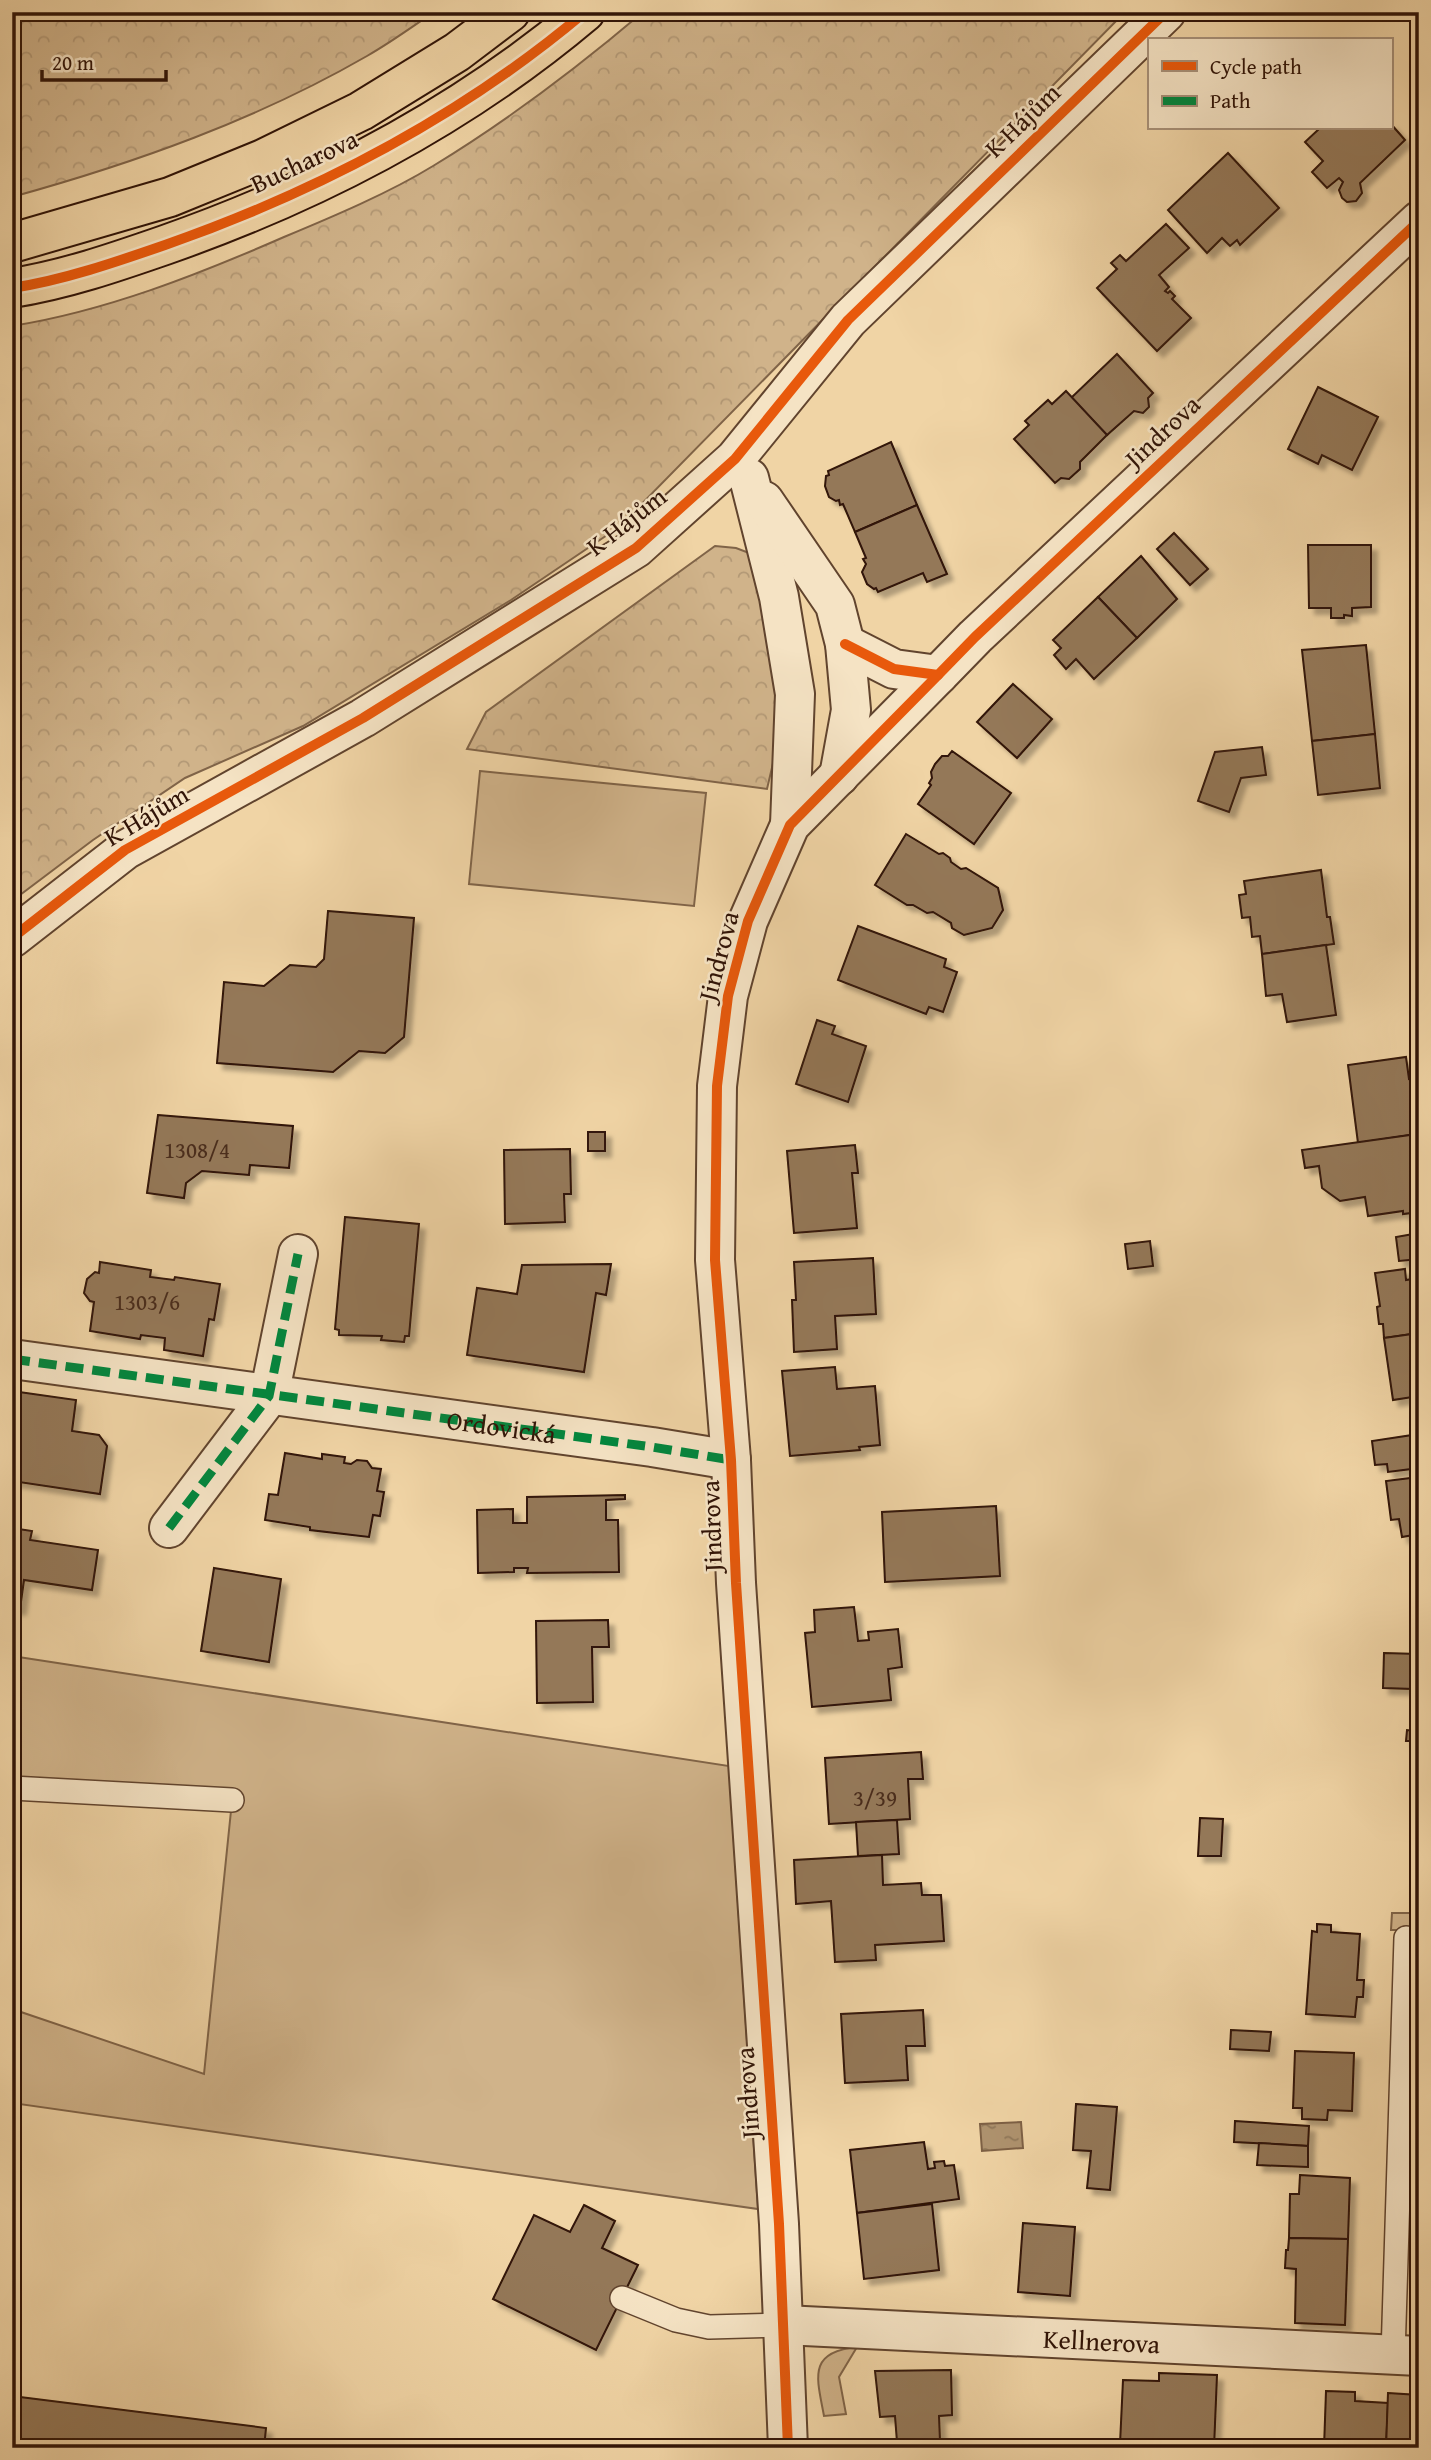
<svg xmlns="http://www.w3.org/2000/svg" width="1431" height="2460" font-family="'Gentium Book Plus',serif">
  <defs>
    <pattern id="forest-crowns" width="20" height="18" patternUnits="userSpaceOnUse" patternTransform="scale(1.75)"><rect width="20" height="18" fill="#d0b38a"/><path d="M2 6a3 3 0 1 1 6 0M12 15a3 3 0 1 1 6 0" fill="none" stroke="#b39976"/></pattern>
    <pattern id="water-ripples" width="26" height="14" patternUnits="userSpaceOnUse" patternTransform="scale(1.75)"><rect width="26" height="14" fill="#af936f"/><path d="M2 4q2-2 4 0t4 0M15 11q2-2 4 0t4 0" fill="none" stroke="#8f7759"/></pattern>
    <filter id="shadow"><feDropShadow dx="6" dy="6" stdDeviation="2" flood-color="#0004"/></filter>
  </defs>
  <rect width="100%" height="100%" fill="#f0d4a5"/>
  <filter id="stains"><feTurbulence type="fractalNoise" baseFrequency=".00286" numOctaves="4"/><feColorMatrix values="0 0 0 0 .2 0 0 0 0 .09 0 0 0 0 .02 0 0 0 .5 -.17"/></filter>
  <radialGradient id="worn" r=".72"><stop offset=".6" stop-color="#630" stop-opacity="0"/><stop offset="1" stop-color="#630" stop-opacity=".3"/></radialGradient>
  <g fill="#d0b38a" stroke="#806448" stroke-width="2">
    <polygon points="480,771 706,793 694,906 469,884"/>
    <polygon points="12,1656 729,1766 758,2209 12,2103 12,2009 204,2074 232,1801 12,1788"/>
    <polygon points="1392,1913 1419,1913 1419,1930 1391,1930"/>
    <polygon points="1419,2059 1419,2318 1412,2305"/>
    <path d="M857 2347 839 2377 846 2414 824 2416C817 2378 807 2352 857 2347Z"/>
  </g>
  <g fill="url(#forest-crowns)" stroke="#806448" stroke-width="2">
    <path d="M12 12H434C412 27 390 43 367 56 256 120 135 163 12 197Z"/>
    <path d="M643 12H1125L619 527 511 600 303 726 185 778 93 840 12 901V326C106 311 197 275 284 237 332 217 389 193 433 166 507 121 577 68 643 12Z"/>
    <polygon points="715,546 736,548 757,556 785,712 767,789 467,749 486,712"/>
  </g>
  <polygon fill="url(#water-ripples)" stroke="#7d6045" stroke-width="2" points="1021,2122 1023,2148 982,2151 980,2124"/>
  <g fill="#947859" stroke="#311407" stroke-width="2" filter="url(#shadow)">
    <polygon points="1391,124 1405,140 1360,183 1362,193 1356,201 1347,202 1342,198 1339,190 1343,182 1339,178 1327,188 1312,172 1323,161 1305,142 1320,128 1391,128"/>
    <polygon points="1228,153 1279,208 1240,245 1237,240 1230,246 1222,238 1207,253 1168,210"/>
    <polygon points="1166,224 1189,248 1159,275 1169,287 1165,291 1168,293 1170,291 1175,296 1172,299 1191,318 1157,351 1097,288 1117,269 1111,263 1120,255 1126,261"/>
    <polygon points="1117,354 1153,393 1148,398 1149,407 1143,413 1134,411 1107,435 1071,398"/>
    <polygon points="1318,387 1378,417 1352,470 1322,455 1318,464 1288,449"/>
    <polygon points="1066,391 1107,435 1080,462 1080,469 1069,479 1061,478 1055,483 1014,439 1029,425 1025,421 1048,400 1052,404"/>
    <polygon points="891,442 917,505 855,532 843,504 840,505 839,500 836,501 829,497 825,486 826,476 829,475 828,471"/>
    <polygon points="917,505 947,574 927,582 923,573 878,592 876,588 874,589 867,584 862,572 866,564 863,559 866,558 855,532"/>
    <polygon points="1174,533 1208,569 1190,585 1157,549"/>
    <polygon points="1308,545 1371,545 1371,607 1352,608 1352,616 1344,615 1344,618 1331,618 1331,608 1309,608"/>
    <polygon points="1141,556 1177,599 1137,638 1098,597"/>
    <polygon points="1098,597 1137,638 1094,679 1076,659 1066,669 1054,655 1061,648 1053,640"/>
    <polygon points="1366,645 1375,734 1312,741 1302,650"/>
    <polygon points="1013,684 1052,719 1017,758 977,722"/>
    <polygon points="1375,734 1380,788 1318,795 1312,741"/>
    <polygon points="1262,747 1266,775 1241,778 1229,812 1198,801 1215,752"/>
    <polygon points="952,751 1011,793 974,844 918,804 931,785 929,783 932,778 931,772 935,764 942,756 948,756"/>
    <polygon points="906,834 939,854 943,853 950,858 951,862 961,869 966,868 998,888 1003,910 992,928 964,935 952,928 951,923 933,912 927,913 913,905 907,905 875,885"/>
    <polygon points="1321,870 1327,917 1330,917 1334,944 1262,954 1260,936 1252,937 1250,917 1242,918 1239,895 1246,894 1244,881"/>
    <polygon points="328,911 414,918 404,1037 385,1053 359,1051 333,1072 217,1063 224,982 264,986 290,965 316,967 324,959"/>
    <polygon points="858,926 946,959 944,967 957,972 943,1012 929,1007 926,1014 838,980"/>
    <polygon points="1326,945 1336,1015 1287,1022 1282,994 1266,996 1262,954"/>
    <polygon points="817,1020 835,1026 832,1034 866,1046 848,1102 796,1084"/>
    <polygon points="1406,1057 1409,1079 1412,1078 1417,1134 1358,1143 1348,1065"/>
    <polygon points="158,1115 293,1126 289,1168 250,1165 249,1175 202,1171 186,1183 184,1198 147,1193"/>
    <rect x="588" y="1132" width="17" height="19"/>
    <polygon points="1417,1134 1419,1212 1403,1214 1403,1211 1368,1216 1365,1197 1340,1201 1322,1188 1319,1166 1305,1168 1302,1150"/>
    <polygon points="855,1145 858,1173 852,1173 857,1228 794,1233 787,1151"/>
    <polygon points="570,1149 571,1194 564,1194 565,1222 505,1224 504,1150"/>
    <polygon points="345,1217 419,1224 409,1336 405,1336 404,1342 381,1340 382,1336 339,1335 339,1330 335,1329"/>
    <polygon points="1419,1233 1419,1259 1399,1261 1396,1237"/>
    <polygon points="1150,1241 1153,1266 1128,1269 1125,1244"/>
    <polygon points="873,1258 876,1314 835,1316 837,1349 794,1352 792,1300 796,1300 794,1262"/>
    <polygon points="100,1262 151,1270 150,1277 174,1280 175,1277 220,1284 214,1320 209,1319 203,1356 164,1350 165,1338 141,1335 140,1339 90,1331 94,1302 90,1301 84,1293 87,1279 95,1272 99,1273"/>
    <polygon points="611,1264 606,1295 596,1293 584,1372 467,1355 477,1288 517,1294 522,1265"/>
    <polygon points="1405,1269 1406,1280 1419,1278 1419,1333 1384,1338 1383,1324 1379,1324 1377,1307 1380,1306 1375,1273"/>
    <polygon points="1419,1333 1419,1396 1393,1400 1384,1338"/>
    <polygon points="835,1367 837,1389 875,1386 880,1445 859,1447 860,1450 790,1456 782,1371"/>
    <polygon points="12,1391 76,1400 72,1431 99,1435 107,1446 100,1494 12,1481"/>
    <polygon points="1419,1434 1419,1468 1388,1472 1387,1464 1375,1465 1372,1441"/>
    <polygon points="285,1453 322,1459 322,1454 345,1457 344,1463 351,1464 357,1460 367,1461 372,1468 381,1469 377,1491 384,1492 380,1516 373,1515 369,1537 310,1530 310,1527 265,1520 269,1494 278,1495"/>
    <polygon points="1419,1477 1419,1534 1402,1537 1399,1519 1391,1520 1386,1481"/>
    <polygon points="625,1495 625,1499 606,1500 606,1520 618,1520 619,1572 527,1573 528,1568 514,1568 514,1572 478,1573 477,1510 513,1509 513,1523 527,1523 527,1497"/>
    <polygon points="996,1506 1000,1576 885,1582 882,1512"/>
    <polygon points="12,1528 32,1531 30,1540 98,1550 92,1590 24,1580 20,1609 12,1608"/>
    <polygon points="214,1568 281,1579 269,1662 201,1651"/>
    <polygon points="854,1607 858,1641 869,1640 868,1632 898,1629 902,1667 888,1669 891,1700 812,1707 805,1633 815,1632 814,1610"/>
    <polygon points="608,1620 609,1647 592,1647 593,1702 537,1703 536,1621"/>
    <polygon points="1384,1653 1419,1654 1419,1715 1412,1714 1413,1689 1383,1688"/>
    <polygon points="1415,1715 1419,1715 1419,1782 1412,1782 1414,1741 1406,1741 1407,1730 1415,1731"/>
    <polygon points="921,1752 923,1779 908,1779 910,1819 829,1824 825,1758"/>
    <polygon points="1200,1818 1223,1819 1221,1856 1198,1856"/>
    <polygon points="897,1820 899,1854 858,1856 856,1822"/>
    <polygon points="882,1855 883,1885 921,1883 922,1895 941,1895 944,1941 875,1945 876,1960 835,1962 831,1901 796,1904 794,1860"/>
    <polygon points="1317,1924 1331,1925 1331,1932 1360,1934 1357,1980 1364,1980 1363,1997 1357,1997 1355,2017 1306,2014 1312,1931 1317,1932"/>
    <polygon points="923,2010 925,2046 906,2046 908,2080 845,2083 841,2014"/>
    <polygon points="1231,2030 1271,2032 1269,2051 1230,2049"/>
    <polygon points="1295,2051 1354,2053 1352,2111 1328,2110 1327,2120 1302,2119 1302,2108 1293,2108"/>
    <polygon points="1076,2104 1117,2107 1110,2190 1087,2188 1091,2151 1073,2150"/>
    <polygon points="1235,2121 1309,2126 1308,2146 1234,2142"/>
    <polygon points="924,2142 928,2169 935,2168 934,2162 944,2161 945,2166 954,2165 959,2199 857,2213 850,2150"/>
    <polygon points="1259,2143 1308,2146 1308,2167 1257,2165"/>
    <polygon points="1300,2175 1350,2178 1348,2239 1289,2238 1290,2194 1299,2194"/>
    <polygon points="932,2204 939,2270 864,2279 857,2213"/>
    <polygon points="584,2205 615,2221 602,2248 638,2265 596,2350 493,2299 534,2215 570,2232"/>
    <polygon points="1023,2223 1075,2227 1070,2296 1018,2292"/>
    <polygon points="1289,2238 1348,2239 1345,2325 1295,2323 1296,2269 1285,2268 1286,2250 1288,2250"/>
    <polygon points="951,2370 952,2415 939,2416 940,2441 897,2442 895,2416 880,2417 875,2371"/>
    <polygon points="1159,2373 1217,2375 1214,2448 1156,2448 1156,2445 1120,2444 1123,2380 1159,2381"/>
    <polygon points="1326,2391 1355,2392 1355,2401 1388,2403 1386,2448 1324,2448"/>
    <polygon points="1388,2393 1419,2395 1419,2448 1386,2448"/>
    <polygon points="12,2396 266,2428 264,2448 12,2448"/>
    <polygon points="975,2440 1015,2441 1015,2448 975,2448"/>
    <polygon points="940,2441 956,2441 957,2448 882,2448 882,2442"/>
  </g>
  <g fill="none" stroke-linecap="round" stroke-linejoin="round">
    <g stroke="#61442e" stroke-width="26">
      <g id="lane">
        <polyline points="12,1788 232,1800"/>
        <polyline points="622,2298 676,2320 709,2327 784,2325"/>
        <polyline points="1393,2355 1406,1938"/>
      </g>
    </g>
    <g stroke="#61442e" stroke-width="42">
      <g id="street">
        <polyline points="749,478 779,597 795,694 790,825"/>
        <polyline points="764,501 835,605 845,644 851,710 839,776"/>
        <polyline points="845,644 894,669 938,675 975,637 1419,221"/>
        <polyline points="12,938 125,850 363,718 636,548 735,459 848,320 1166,12"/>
        <path id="s1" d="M12 1359 652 1447 731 1460"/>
        <polyline points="169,1528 269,1396 298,1254"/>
        <path id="s2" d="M784 2325 1419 2356"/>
        <polyline points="788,2448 779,2224 736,1583 731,1460 715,1260 717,1086 728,996 748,921 790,825 938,675"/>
      </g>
    </g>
    <g stroke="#311407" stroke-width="42">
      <g id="primary">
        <polyline points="12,243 170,197 263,159 361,111 457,52 510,12"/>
        <path d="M12 288C64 280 116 262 165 245 316 192 462 116 585 12"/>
      </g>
    </g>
    <use href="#lane" stroke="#f5e3c4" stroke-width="23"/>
    <use href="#street" stroke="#f5e3c4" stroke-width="38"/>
    <use href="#primary" stroke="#f0d4a5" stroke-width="38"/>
    <g stroke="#00873e" stroke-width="9" stroke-dasharray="18 9" stroke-linecap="butt">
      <polyline points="12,1359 652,1447 731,1460"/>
      <polyline points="169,1528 269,1396 298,1254"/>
    </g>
    <g stroke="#f5e3c4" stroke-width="15">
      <g id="cycleway">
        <path d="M12 288C64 280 116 262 165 245 316 192 462 116 585 12"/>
        <polyline points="845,644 894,669 938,675 975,637 1419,221"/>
        <polyline points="12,938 125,850 363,718 636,548 735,459 848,320 1166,12"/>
        <polyline points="788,2448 779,2224 736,1583 731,1460 715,1260 717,1086 728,996 748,921 790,825 938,675"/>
      </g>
    </g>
    <use href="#cycleway" stroke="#e8590c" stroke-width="10"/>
  </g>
  <g text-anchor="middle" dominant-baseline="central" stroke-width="5" stroke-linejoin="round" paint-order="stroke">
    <g font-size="23" fill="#4a2d1c">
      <text x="197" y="1149">1308/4</text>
      <text x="147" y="1301">1303/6</text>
      <text x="875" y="1797">3/39</text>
    </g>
    <g font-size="26" fill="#311407" stroke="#f5e3c4">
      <text transform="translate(1022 120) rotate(-44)">K Hájům</text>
      <text transform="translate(304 161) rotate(-25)">Bucharova</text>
      <text transform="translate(1162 431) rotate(-43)">Jindrova</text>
      <text transform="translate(626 521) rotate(-38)">K Hájům</text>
      <text transform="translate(146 815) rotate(-31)">K Hájům</text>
      <text transform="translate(718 956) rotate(-75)">Jindrova</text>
      <text stroke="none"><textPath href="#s1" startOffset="494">Ordovická</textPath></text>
      <text transform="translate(711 1526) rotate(-92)">Jindrova</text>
      <text transform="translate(747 2093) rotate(-94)">Jindrova</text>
      <text stroke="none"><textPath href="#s2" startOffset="318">Kellnerova</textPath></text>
    </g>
  </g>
  <rect width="1431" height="2460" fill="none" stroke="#f0d4a5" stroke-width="42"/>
  <rect x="14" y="14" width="1403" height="2432" fill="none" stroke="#311407" stroke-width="3.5"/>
  <rect x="21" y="21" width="1389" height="2418" fill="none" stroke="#311407" stroke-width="2"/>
  <rect x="1148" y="38" width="245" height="91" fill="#f5e3c4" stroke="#a79078" stroke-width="2"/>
  <rect x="1162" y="61" width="35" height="10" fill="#e8590c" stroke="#a79078" stroke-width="2"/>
  <text x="1210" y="74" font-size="21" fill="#311407">Cycle path</text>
  <rect x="1162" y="96" width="35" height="10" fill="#00873e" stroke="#a79078" stroke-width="2"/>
  <text x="1210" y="108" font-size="21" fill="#311407">Path</text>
  <path d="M42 70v10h124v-10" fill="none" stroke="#311407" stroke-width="3.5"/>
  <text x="52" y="70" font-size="21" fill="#311407" stroke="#f5e3c4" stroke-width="5" paint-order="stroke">20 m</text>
  <rect width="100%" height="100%" filter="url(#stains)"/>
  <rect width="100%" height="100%" fill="url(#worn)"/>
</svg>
